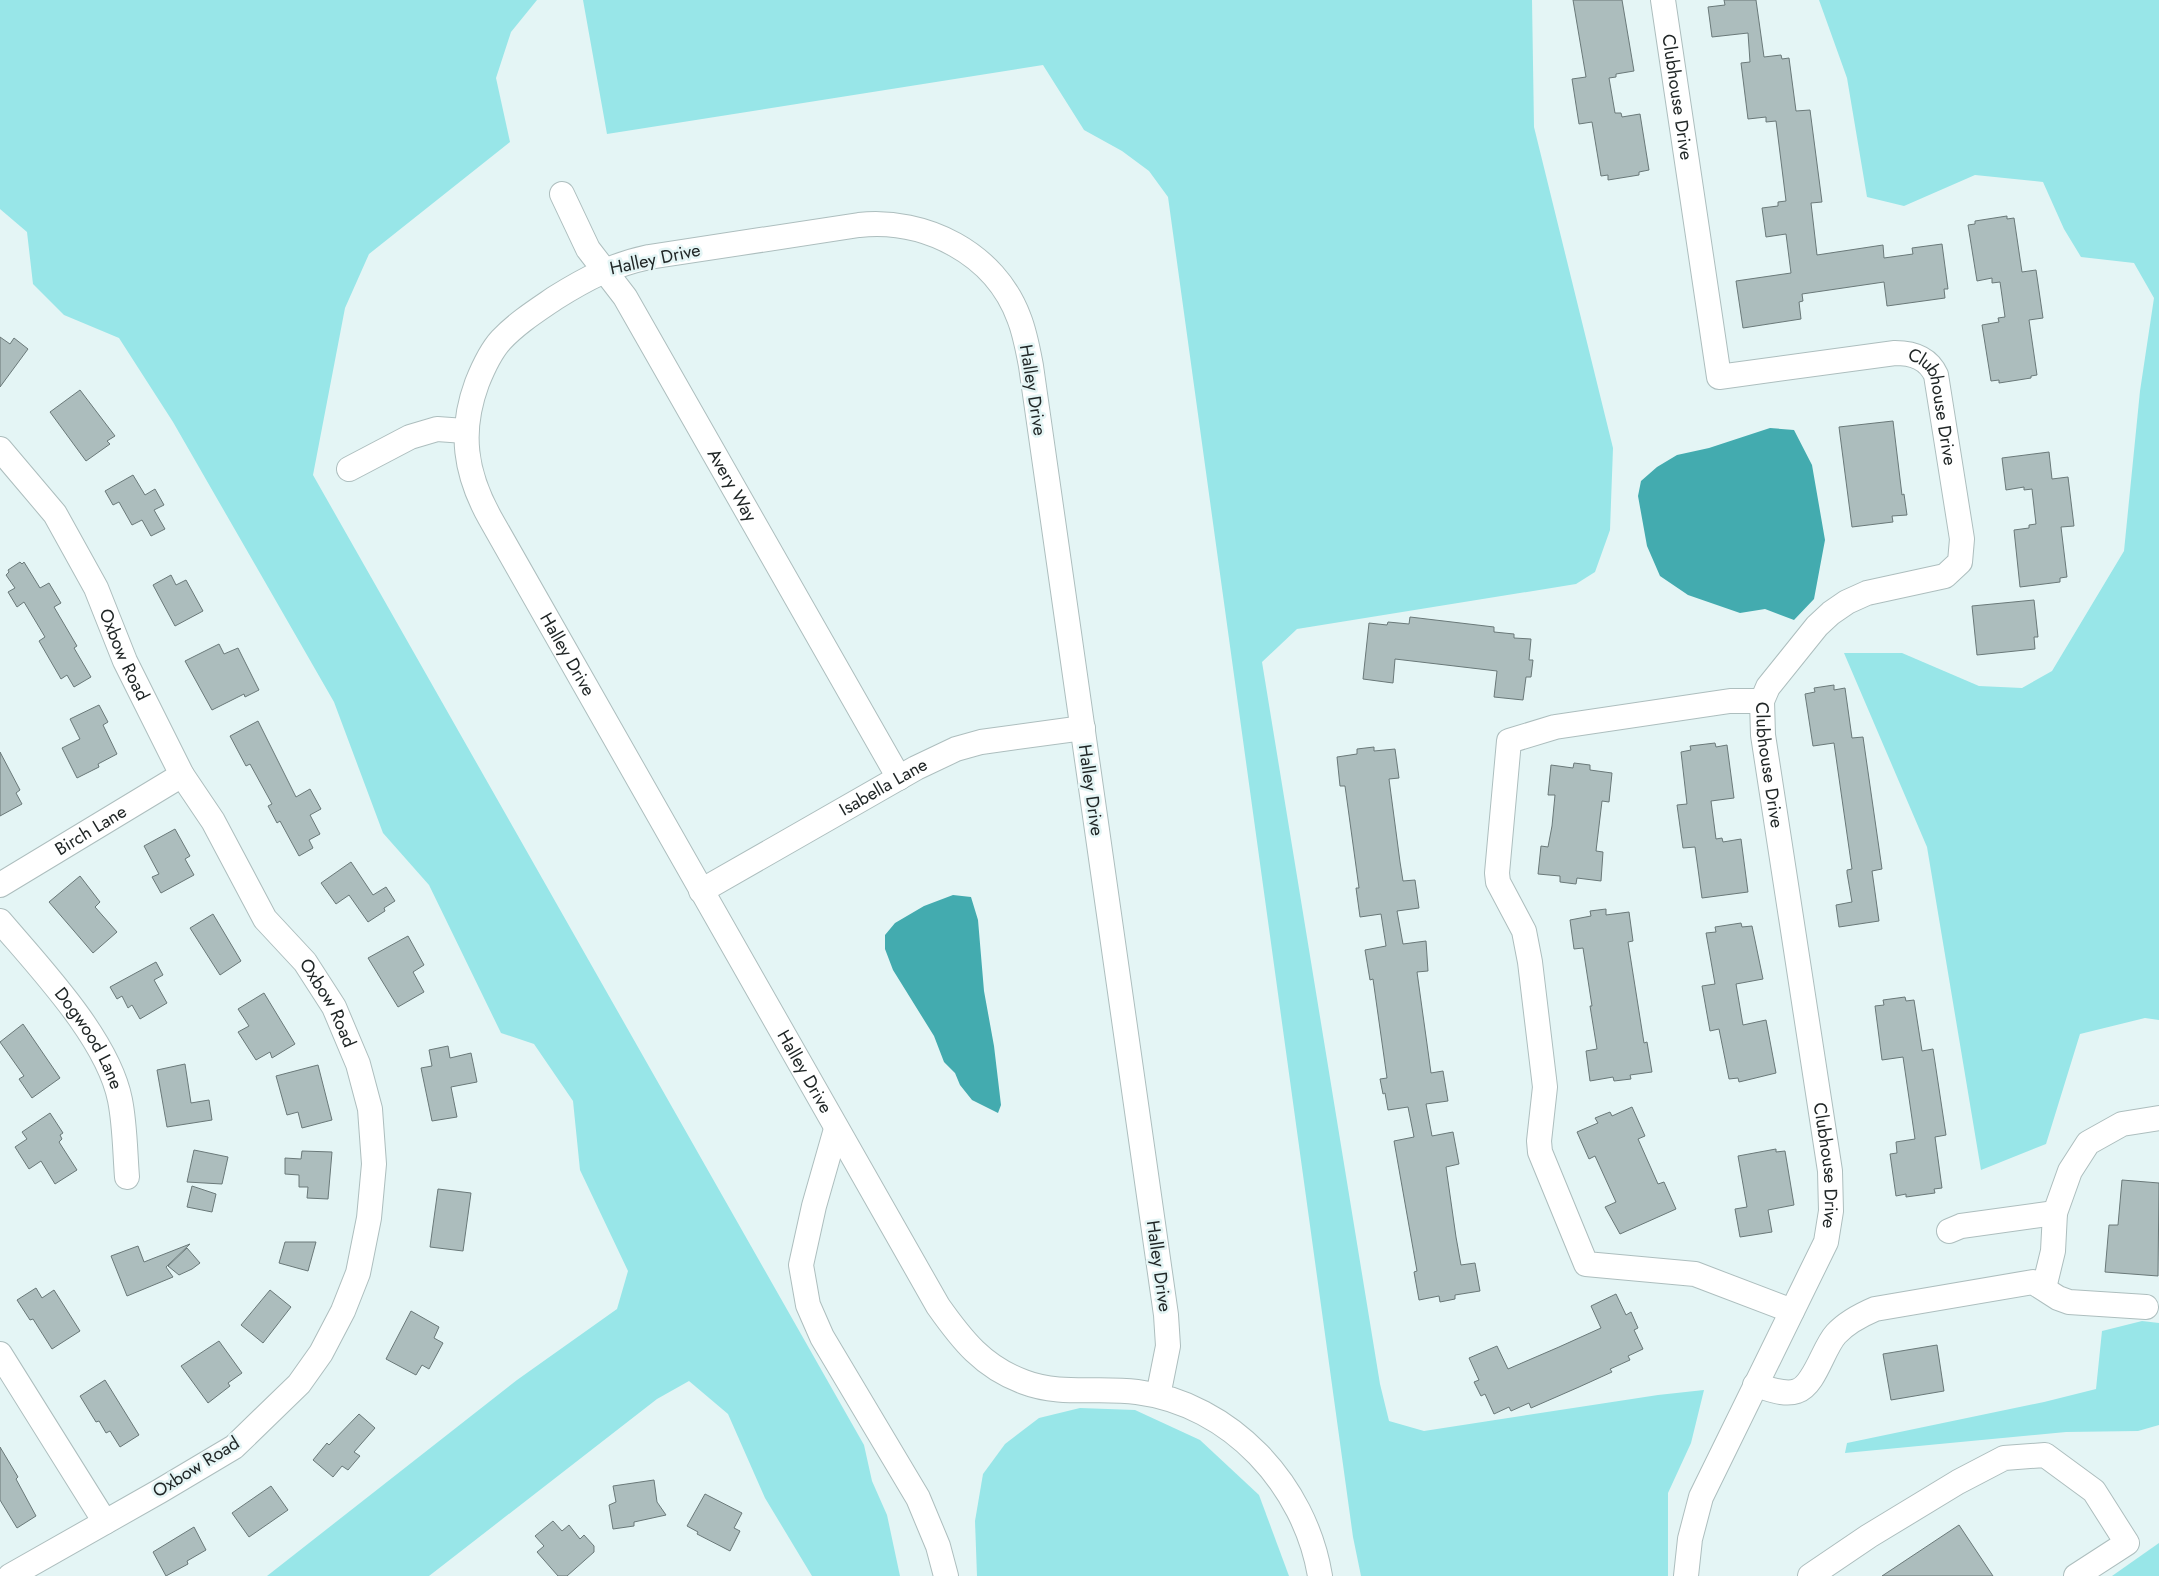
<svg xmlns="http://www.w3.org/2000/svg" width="2159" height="1576" font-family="Jost,sans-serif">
  <rect width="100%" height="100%" fill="#e4f5f5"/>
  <g fill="#98e6e8">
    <polygon points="0,0 537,0 511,32 496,78 510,142 369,254 345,308 313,475 864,1445 872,1481 887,1515 900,1576 812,1576 765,1498 728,1414 689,1381 657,1399 429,1576 267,1576 517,1380 617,1309 628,1271 580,1170 573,1101 534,1044 501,1033 429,885 383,833 334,702 173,422 119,338 64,315 33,284 27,232 0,209"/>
    <polygon points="583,0 1532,0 1534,127 1613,448 1610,530 1595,572 1576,584 1297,629 1262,662 1380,1384 1389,1421 1424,1431 1658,1395 1704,1390 1691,1443 1668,1493 1668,1576 1361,1576 1353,1537 1168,197 1149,171 1122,151 1084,130 1043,65 607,134"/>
    <polygon points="1819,0 2159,0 2159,1020 2145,1018 2080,1034 2046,1144 1981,1170 1927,847 1844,653 1902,653 1979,686 2022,688 2052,671 2124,551 2140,391 2154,298 2134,263 2081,257 2064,229 2043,182 1975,175 1904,206 1867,197 1847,78"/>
    <polygon points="2142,1321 2159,1323 2159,1425 2138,1431 2066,1432 1845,1453 1847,1443 2044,1402 2096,1389 2102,1331"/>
    <polygon points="1080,1408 1135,1410 1200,1440 1259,1495 1289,1576 977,1576 975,1521 983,1474 1005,1444 1039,1418"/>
    <polygon points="2159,1543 2159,1576 2112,1576"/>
  </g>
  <g fill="#43abaf">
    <polygon points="1770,428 1794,430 1812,465 1825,540 1814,599 1794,620 1765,609 1740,613 1688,595 1660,576 1647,546 1638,496 1641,481 1657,467 1677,455 1709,448"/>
    <polygon points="953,895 971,897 978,920 984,991 994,1046 1001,1105 998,1113 972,1100 960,1085 955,1073 944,1062 934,1036 893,970 885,949 885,935 895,923 924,906"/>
  </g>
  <g fill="#acbdbd" stroke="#6a7979">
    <polygon points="1573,0 1622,0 1634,71 1616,74 1616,77 1609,78 1615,113 1621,113 1622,117 1640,114 1649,170 1639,172 1639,175 1608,180 1608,175 1601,176 1592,122 1579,124 1572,79 1586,77"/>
    <polygon points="1724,0 1756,0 1764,57 1781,55 1782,59 1789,58 1796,111 1810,110 1822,202 1811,203 1817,255 1883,245 1884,258 1913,254 1912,248 1942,244 1948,289 1944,289 1945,298 1887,306 1884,282 1802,294 1803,301 1799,302 1801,319 1743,328 1736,281 1791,273 1786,234 1766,237 1762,208 1778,206 1778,202 1786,201 1776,121 1766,122 1766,117 1748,119 1741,63 1750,62 1748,33 1712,37 1708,7 1725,5"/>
    <polygon points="2007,216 2007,219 2014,218 2022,272 2036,270 2043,318 2029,320 2037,375 2031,376 2031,378 1999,383 1999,380 1991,381 1982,325 1999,322 1998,318 2005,317 2000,282 1992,283 1992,278 1977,281 1968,225 1975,224 1975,221"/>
    <polygon points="0,337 10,344 14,338 28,349 0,387"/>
    <polygon points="80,390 115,436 107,441 110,444 86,461 50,412"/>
    <polygon points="1893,421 1902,495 1904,494 1907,515 1892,516 1893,522 1852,527 1839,427"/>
    <polygon points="2049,452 2052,479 2068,477 2074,526 2061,527 2067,577 2060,578 2060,582 2020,587 2014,530 2029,528 2029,525 2036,524 2032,489 2024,490 2024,487 2006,490 2002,458"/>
    <polygon points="133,475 145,495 155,489 164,505 154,510 165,529 151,536 142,520 132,525 119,502 113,505 105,491"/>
    <polygon points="20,562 22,564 24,562 40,588 49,583 61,603 54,607 77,646 74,648 91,677 74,687 67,675 61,679 39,641 45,637 24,602 17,607 8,592 15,588 6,575 9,572 8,570"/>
    <polygon points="171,575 176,585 186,580 203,611 175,626 153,585"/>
    <polygon points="2034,600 2038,637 2034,637 2035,649 1977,655 1972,606"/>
    <polygon points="1410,617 1494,627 1494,632 1514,634 1514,638 1531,639 1529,660 1533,660 1531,677 1526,677 1523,700 1494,697 1497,671 1395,659 1393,683 1363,679 1369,623 1387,625 1388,622 1409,624"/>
    <polygon points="219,644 224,654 238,648 259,690 245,697 244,694 212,710 185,661"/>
    <polygon points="1834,685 1834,690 1845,688 1852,738 1863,737 1882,869 1872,871 1879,921 1839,927 1836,905 1852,902 1847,873 1847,870 1852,869 1834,743 1813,746 1805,694 1815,692 1814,688"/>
    <polygon points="99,705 108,722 103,725 117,754 98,764 99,767 77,778 62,748 80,739 70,719"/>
    <polygon points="258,721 296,797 310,789 321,809 310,815 320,834 309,840 313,848 299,856 280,821 277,823 268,806 272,804 250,764 246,766 230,736"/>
    <polygon points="1715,743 1716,747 1727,745 1734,798 1711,801 1716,839 1722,838 1723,842 1741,839 1748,892 1702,898 1695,847 1683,848 1677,805 1687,804 1681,752 1691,750 1690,746"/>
    <polygon points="1374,747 1374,751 1395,749 1399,778 1389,779 1400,862 1403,881 1415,880 1419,908 1397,911 1403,944 1426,941 1428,971 1417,972 1427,1044 1431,1073 1443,1071 1448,1101 1426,1104 1432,1136 1453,1132 1459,1164 1446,1167 1456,1237 1461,1265 1475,1263 1480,1291 1455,1295 1455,1299 1440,1302 1439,1296 1419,1300 1414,1272 1417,1271 1394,1141 1414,1137 1408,1107 1388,1110 1385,1093 1383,1094 1380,1079 1387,1078 1373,979 1370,980 1365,950 1386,946 1381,914 1360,917 1356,888 1359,888 1345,786 1340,786 1337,757 1357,754 1357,749"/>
    <polygon points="0,752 20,790 16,793 22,804 0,816"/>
    <polygon points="1574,763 1590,765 1590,770 1612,773 1609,802 1602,801 1596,851 1603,852 1601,881 1577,878 1576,884 1560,882 1560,876 1538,874 1541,846 1548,847 1552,826 1555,795 1548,795 1551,765 1573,768"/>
    <polygon points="175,829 190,856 185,859 194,875 161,893 152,877 159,874 144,846"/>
    <polygon points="351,862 373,895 386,887 395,901 384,908 385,911 368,922 349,895 336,904 321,883"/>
    <polygon points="80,876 100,902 95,907 117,932 93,953 49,902"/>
    <polygon points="1606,909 1606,915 1629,912 1633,941 1628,942 1644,1043 1647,1042 1652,1072 1630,1075 1631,1079 1614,1081 1613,1077 1590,1081 1586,1051 1597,1049 1590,1006 1592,1006 1583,948 1574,949 1570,920 1591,916 1590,911"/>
    <polygon points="213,914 241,961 220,975 190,928"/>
    <polygon points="1741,923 1742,927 1752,926 1763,979 1736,984 1743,1025 1766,1020 1776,1073 1739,1082 1738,1078 1729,1079 1719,1029 1710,1031 1702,986 1715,984 1706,933 1716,932 1715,927"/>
    <polygon points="408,936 424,965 413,972 424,992 398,1007 368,958"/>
    <polygon points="156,962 163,975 154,980 167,1003 140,1019 132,1005 128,1008 122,996 117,999 110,987"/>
    <polygon points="264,993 295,1044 272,1058 270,1052 256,1060 238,1032 249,1026 238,1009"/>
    <polygon points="1905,997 1906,1001 1914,1000 1922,1051 1933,1049 1946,1135 1935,1137 1942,1188 1934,1189 1935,1193 1906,1197 1906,1194 1896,1196 1890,1154 1897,1153 1896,1142 1915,1139 1903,1057 1882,1060 1875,1006 1884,1005 1883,1000"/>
    <polygon points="23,1024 60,1078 32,1098 19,1079 24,1076 0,1042"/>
    <polygon points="448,1046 450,1058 471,1053 477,1082 451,1087 457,1117 432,1121 421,1068 432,1066 429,1050"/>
    <polygon points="185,1064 191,1103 209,1100 212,1120 167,1127 157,1070"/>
    <polygon points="318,1065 332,1120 302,1128 298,1112 287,1115 276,1076"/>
    <polygon points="1632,1107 1645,1136 1638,1139 1658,1184 1664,1182 1676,1209 1620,1234 1605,1207 1616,1202 1595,1156 1589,1159 1577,1132 1598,1123 1595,1118 1610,1112 1612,1116"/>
    <polygon points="50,1113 63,1133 60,1135 62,1139 59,1142 77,1170 55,1184 41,1161 29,1169 15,1147 27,1139 22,1132"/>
    <polygon points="1776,1149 1776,1152 1785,1151 1794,1205 1768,1210 1772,1232 1740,1237 1735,1209 1747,1207 1738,1156"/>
    <polygon points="194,1150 228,1157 222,1184 187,1182"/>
    <polygon points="302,1151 332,1152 328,1199 307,1198 308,1187 299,1187 299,1175 285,1174 285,1158 301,1159"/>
    <polygon points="2122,1180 2159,1183 2158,1276 2105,1272 2109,1225 2118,1225"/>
    <polygon points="192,1186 216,1194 212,1212 187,1207"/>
    <polygon points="438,1189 471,1193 463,1251 430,1247"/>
    <polygon points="285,1242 316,1242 308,1271 279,1263"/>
    <polygon points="190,1244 166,1267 173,1277 127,1296 111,1256 138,1246 144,1262"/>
    <polygon points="187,1248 200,1263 192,1269 179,1275 168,1266"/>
    <polygon points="36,1288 42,1298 54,1290 80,1331 52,1349 33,1319 30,1320 17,1300"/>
    <polygon points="270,1290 291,1307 263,1343 241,1325"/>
    <polygon points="1616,1294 1626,1315 1631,1312 1638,1328 1634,1330 1643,1349 1628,1356 1630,1360 1610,1369 1612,1372 1579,1387 1531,1408 1529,1403 1511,1411 1509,1407 1494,1414 1485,1394 1481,1396 1474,1382 1479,1380 1469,1358 1497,1346 1508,1369 1559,1347 1601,1328 1591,1306"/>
    <polygon points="411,1311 439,1327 434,1338 443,1343 429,1369 422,1365 416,1375 386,1359"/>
    <polygon points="219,1341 242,1373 228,1383 230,1386 208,1403 181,1366"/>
    <polygon points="1937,1345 1944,1391 1891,1400 1883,1354"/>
    <polygon points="105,1380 139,1435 120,1447 110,1431 106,1433 99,1421 96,1422 80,1396"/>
    <polygon points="359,1414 375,1428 354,1452 360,1456 348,1470 342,1466 333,1477 313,1460 327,1443 329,1445"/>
    <polygon points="0,1447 18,1477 16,1479 36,1516 17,1528 0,1500"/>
    <polygon points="654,1480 657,1502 666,1515 634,1522 634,1526 613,1529 609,1505 616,1502 613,1486"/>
    <polygon points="271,1486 288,1510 249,1537 232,1513"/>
    <polygon points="705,1494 742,1513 734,1528 740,1531 730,1551 697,1534 698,1532 687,1526"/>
    <polygon points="553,1521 562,1531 569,1525 580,1539 584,1535 594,1546 594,1552 567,1576 558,1576 537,1552 544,1546 535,1536"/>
    <polygon points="1959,1525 1993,1576 1882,1576"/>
    <polygon points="194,1527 206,1550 187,1561 188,1564 166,1576 153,1552"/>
  </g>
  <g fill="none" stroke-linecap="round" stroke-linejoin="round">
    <g stroke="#adbebe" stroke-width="26">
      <g id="minor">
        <path id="s1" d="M1663 0 1719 377 1895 353C1913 353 1928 358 1936 375L1962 539 1960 562 1945 576 1867 593 1847 602 1831 613 1817 626 1768 687 1762 701 1763 735 1830 1171 1831 1211 1826 1242 1701 1497 1690 1539 1686 1576"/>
        <path id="s2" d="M562 194 588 249 625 297 899 778"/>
        <path id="s3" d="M0 449 55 514 96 588 125 661 182 775 213 821 265 919 305 962 334 1007 358 1064 370 1109 374 1164 369 1218 358 1273 343 1311 321 1353 299 1384 234 1447 160 1491 10 1576"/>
        <polyline points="349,469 410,437 437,429 465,431"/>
        <polyline points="1762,701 1730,701 1555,727 1509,741 1497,873 1498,882 1524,931 1530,962 1545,1087 1539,1141 1540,1152 1586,1264 1695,1274 1792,1311"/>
        <path id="s4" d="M0 885 182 775"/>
        <path id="s5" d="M701 891 916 768 956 749 981 742 1083 728"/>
        <path id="s6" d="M0 921C40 968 108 1039 120 1100 125 1125 125 1152 127 1177"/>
        <polyline points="836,1129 814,1206 801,1265 808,1305 822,1337 918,1498 938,1546 946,1576"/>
        <polyline points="1949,1231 1961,1226 2055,1213"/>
        <polyline points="2044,1288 2053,1251 2055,1213 2070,1171 2088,1143 2122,1124 2159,1118"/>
        <polyline points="0,1354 105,1522"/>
        <path d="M1755 1385C1768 1388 1784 1396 1797 1391 1815 1385 1823 1348 1836 1334 1847 1322 1861 1315 1875 1309L2033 1282 2058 1298 2069 1302 2146 1307"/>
        <path id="s7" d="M1158 1396 1168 1346 1166 1315 1031 366C1028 350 1025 333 1019 318 995 253 925 218 859 225L649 257C612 265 587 278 555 298 536 311 517 323 501 340 490 352 483 368 477 383 459 432 465 473 490 518L938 1306C962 1340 983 1367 1024 1382 1060 1396 1099 1387 1137 1392 1231 1404 1305 1485 1320 1576"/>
        <polyline points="1810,1576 1869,1536 1958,1482 2004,1458 2045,1455 2094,1491 2127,1543 2076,1576"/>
      </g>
    </g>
    <use href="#minor" stroke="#fff" stroke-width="24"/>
  </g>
  <g text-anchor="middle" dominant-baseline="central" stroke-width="5" stroke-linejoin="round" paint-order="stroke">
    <g font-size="18" fill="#202626" stroke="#e4f5f5">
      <text stroke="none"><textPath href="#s1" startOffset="98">Clubhouse Drive</textPath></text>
      <text transform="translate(655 259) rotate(-12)">Halley Drive</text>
      <text transform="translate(1033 390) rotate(81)">Halley Drive</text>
      <text stroke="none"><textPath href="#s1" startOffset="636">Clubhouse Drive</textPath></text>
      <text stroke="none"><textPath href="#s2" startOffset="338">Avery Way</textPath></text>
      <text stroke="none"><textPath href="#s3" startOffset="242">Oxbow Road</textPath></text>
      <text stroke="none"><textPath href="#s7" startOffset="2020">Halley Drive</textPath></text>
      <text stroke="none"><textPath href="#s1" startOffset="1116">Clubhouse Drive</textPath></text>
      <text stroke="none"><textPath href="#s5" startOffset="210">Isabella Lane</textPath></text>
      <text transform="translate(1091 790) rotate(82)">Halley Drive</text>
      <text stroke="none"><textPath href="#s4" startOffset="106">Birch Lane</textPath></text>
      <text stroke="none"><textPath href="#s3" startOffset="648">Oxbow Road</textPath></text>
      <text stroke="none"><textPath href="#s6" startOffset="148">Dogwood Lane</textPath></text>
      <text stroke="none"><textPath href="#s7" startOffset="2500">Halley Drive</textPath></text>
      <text stroke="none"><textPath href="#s1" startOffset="1521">Clubhouse Drive</textPath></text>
      <text transform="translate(1159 1266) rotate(82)">Halley Drive</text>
      <text transform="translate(196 1467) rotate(-32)">Oxbow Road</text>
    </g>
  </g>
</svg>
